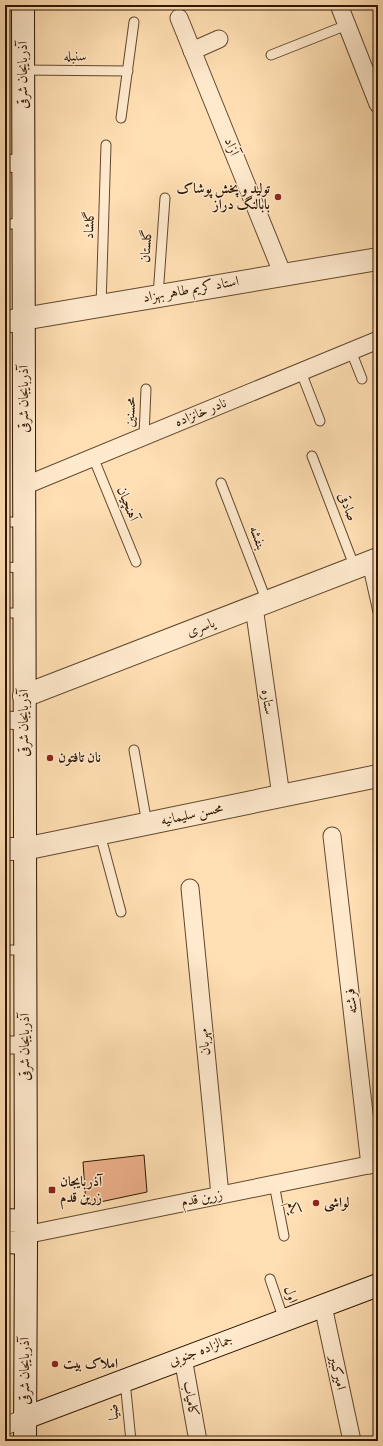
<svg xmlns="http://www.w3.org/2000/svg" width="383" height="1446" font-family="Vollkorn,Amiri,serif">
  <rect width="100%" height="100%" fill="#ffdfb3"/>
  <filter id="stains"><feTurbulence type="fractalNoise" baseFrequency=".005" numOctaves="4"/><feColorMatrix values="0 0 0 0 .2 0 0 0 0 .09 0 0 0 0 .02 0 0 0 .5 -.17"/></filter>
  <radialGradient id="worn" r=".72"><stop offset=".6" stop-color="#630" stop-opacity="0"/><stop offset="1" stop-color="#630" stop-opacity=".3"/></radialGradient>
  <polygon fill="#eeb18b" stroke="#2e1500" points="144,1155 147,1192 86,1205 83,1162"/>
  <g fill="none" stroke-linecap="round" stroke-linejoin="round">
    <g stroke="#62482d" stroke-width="11">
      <g id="service">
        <polyline points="271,55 347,25"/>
        <polyline points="23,70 128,71"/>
        <polyline points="366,75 378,70"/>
        <polyline points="121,118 134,22"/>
        <polyline points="5,225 23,222"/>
        <polyline points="158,296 165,198"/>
        <polyline points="101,306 106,145"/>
        <polyline points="351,351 362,379"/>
        <polyline points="301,372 320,421"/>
        <polyline points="144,436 146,389"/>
        <polyline points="312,456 355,568"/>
        <polyline points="93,457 136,562"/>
        <polyline points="221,483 267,602"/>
        <polyline points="5,522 24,522"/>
        <polyline points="367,563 378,612"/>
        <polyline points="5,567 24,568"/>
        <polyline points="5,613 24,613"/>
        <polyline points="134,750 147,824"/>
        <polyline points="100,834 121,912"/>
        <polyline points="5,950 25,950"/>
        <polyline points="274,1184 284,1236"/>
        <polyline points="270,1279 284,1320"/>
        <polyline points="125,1381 131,1441"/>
      </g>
    </g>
    <g stroke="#62482d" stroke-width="19">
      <g id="minor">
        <polyline points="339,5 378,104"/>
        <polyline points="179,18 283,275"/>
        <polyline points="192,51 219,39"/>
        <polyline points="5,163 23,164"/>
        <polyline points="24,486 378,340"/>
        <polyline points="254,607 281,796"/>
        <polyline points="5,720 24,721"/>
        <polyline points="332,836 370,1165"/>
        <polyline points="190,888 220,1195"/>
        <polyline points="5,1045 25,1045"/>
        <polyline points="25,1235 378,1163"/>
        <polyline points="323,1306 352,1441"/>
        <polyline points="183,1358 198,1441"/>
        <polyline points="5,1426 25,1418"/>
      </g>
    </g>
    <g stroke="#62482d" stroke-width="24">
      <g id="tertiary">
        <polyline points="5,322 378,259"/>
        <polyline points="24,696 378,559"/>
        <polyline points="5,849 24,849 378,776"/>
      </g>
    </g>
    <g stroke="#2e1500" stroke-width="24">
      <g id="secondary">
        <polyline points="23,5 26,1243 25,1441"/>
        <polyline points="5,1220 25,1221"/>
        <polyline points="5,1242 26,1243"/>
        <polyline points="25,1418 378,1285"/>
      </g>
    </g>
    <use href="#service" stroke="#ffeace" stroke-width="9"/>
    <use href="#minor" stroke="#ffeace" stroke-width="17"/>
    <use href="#tertiary" stroke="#ffeace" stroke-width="22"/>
    <use href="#secondary" stroke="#ffeace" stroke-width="22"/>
  </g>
  <g fill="#8f2418" stroke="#ffeace" stroke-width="1.5">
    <circle cx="278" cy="197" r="4"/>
    <circle cx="50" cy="758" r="4"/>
    <rect x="48" y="1186" width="8" height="8" rx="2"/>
    <circle cx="316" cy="1203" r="4"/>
    <circle cx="55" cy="1364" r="4"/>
  </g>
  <g text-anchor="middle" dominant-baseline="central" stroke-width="3" stroke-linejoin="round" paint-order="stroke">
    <g font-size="14" fill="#2e1500" stroke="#ffeace">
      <text transform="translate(75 57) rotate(1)">سنبله</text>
      <text transform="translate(23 75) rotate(-90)">آذربایجان شرقی</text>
      <text transform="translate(231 147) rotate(68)">آزاد</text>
      <text transform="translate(90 225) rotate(-88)">گلشاد</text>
      <text transform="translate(147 246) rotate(-86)">گلستان</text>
      <text transform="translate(191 290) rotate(-10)">استاد کریم طاهر بهزاد</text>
      <text transform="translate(24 399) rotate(-90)">آذربایجان شرقی</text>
      <text transform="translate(131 412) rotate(-87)">محسنین</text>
      <text transform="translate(201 413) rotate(-22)">نادر خانزاده</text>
      <text transform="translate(127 504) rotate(68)">آهنچیان</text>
      <text transform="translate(347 507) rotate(69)">صادقی</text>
      <text transform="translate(257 538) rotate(69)">بنفشه</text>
      <text transform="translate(201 628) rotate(-21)">یاسری</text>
      <text transform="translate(267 702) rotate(82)">ستاره</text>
      <text transform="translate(24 723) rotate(-90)">آذربایجان شرقی</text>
      <text transform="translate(192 815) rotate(-12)">محسن سلیمانیه</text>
      <text transform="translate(352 1001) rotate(-97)">فرشته</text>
      <text transform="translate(205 1042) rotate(-95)">مهربان</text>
      <text transform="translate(25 1047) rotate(-90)">آذربایجان شرقی</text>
      <text transform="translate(202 1199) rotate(-11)">زرین قدم</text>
      <text transform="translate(293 1208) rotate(79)">یکم</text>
      <text transform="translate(290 1295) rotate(71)">اول</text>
      <text transform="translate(201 1351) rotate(-20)">جمالزاده جنوبی</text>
      <text transform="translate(25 1371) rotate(-90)">آذربایجان شرقی</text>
      <text transform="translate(337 1373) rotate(78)">امیرکبیر</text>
      <text transform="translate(190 1399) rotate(80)">کامیاب</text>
      <text transform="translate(114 1412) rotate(-96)">ضیا</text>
    </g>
    <g font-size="14" font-weight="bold" fill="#2e1500" stroke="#ffeace" text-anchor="start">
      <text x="270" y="189" text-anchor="end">تولید و پخش پوشاک<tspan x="270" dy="16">بابالنگ دراز</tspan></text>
      <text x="58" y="758">نان تافتون</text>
      <text x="60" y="1182">آذربایجان<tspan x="60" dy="16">زرین قدم</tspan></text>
      <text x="324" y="1203">لواشی</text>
      <text x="63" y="1364">املاک بیت</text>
    </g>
  </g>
  <rect width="383" height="1446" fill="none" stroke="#ffdfb3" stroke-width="20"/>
  <rect x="6" y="6" width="371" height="1434" fill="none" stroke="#2e1500" stroke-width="2"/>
  <rect x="10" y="10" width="363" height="1426" fill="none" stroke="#2e1500"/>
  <rect width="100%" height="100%" filter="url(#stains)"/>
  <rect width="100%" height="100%" fill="url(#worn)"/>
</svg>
